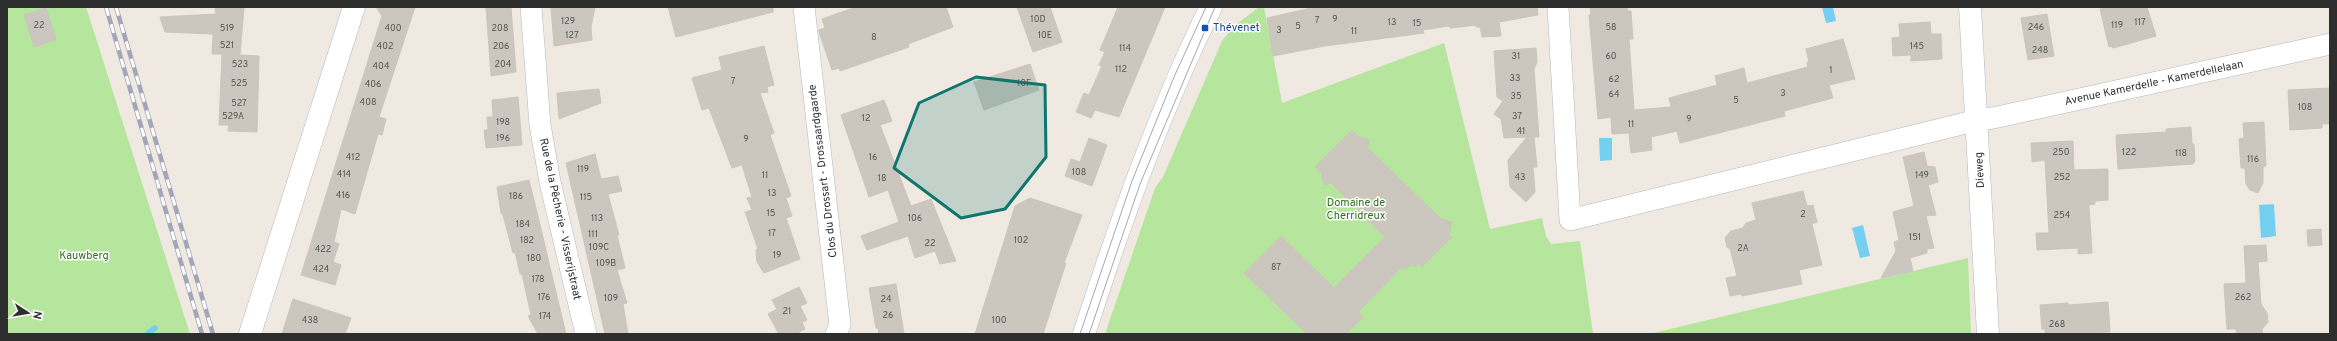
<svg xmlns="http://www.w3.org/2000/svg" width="2337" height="341" font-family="Overpass,sans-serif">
  <rect width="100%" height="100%" fill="#efe9e1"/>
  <g fill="#b6e59e">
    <polygon points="7,7 86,7 190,334 7,334"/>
    <polygon points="1259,7 1264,7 1282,103 1444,43 1490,229 1542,218 1546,236 1551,244 1580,241 1593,334 1105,334 1155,188 1163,177 1222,41 1233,27"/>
    <polygon points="1968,258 1971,334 1649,334"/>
  </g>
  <g fill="#75cff0">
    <polygon points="1822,7 1833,7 1836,21 1826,23"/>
    <polygon points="1599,138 1612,138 1612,160 1600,161"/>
    <polygon points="2274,204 2276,236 2261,238 2259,205"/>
    <polygon points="1863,225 1870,256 1860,258 1852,228"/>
  </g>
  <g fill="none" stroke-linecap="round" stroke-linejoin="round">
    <polyline stroke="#75cff0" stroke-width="5.5" points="147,334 155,328"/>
  </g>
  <g fill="#cbc7bf" stroke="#cbc5ba">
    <polygon points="215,7 244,7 240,55 259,56 257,132 228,131 229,125 219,125 222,54 212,54 213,34 165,32 160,17 216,14"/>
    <polygon points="376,7 415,7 379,117 386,119 382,135 378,134 355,214 341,209 334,242 339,244 333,262 341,265 335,285 301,275 382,16"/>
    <polygon points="486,7 511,7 516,72 491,76"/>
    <polygon points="551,7 595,7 591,27 592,40 554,46"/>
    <polygon points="668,7 773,7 773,12 676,37"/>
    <polygon points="856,7 946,7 953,27 908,44 909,47 840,71 839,68 832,70 819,32 819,30 825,28 822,19"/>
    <polygon points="1017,7 1050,7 1062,42 1033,52"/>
    <polygon points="1118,7 1165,7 1119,117 1095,110 1091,118 1076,112 1084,93 1089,95 1102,66 1099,65 1105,52 1100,50"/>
    <polygon points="1316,7 1537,7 1538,15 1499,22 1501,36 1482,37 1480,27 1476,27 1476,25 1451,28 1448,26 1423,30 1424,33 1325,46 1273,56 1267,18"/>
    <polygon points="1590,7 1627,7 1628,11 1631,11 1633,39 1629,39 1634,110 1671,107 1669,98 1717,85 1715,76 1744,68 1747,83 1808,67 1807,62 1809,62 1806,49 1843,39 1855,79 1829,85 1833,98 1784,111 1785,116 1680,143 1677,131 1651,137 1652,150 1631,153 1629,133 1612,134 1611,117 1598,119 1589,15 1591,14"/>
    <polygon points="2108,7 2147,7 2156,36 2113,48 2112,46 2109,47 2100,9"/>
    <polygon points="46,8 56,40 34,47 24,15"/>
    <polygon points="2047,14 2054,56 2028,60 2021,18"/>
    <polygon points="1930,22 1931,34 1941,34 1942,59 1911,61 1911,55 1893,56 1892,38 1900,37 1899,24"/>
    <polygon points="764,46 774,85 767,87 768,92 760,93 774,133 770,135 791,196 786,198 792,216 786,218 800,259 764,273 757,262 756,250 758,249 745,212 752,210 747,198 752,197 742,165 732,168 709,108 702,110 692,78 722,70 719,57"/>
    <polygon points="1536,48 1537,62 1534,69 1539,137 1534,137 1537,167 1533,167 1535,192 1526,202 1510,187 1508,160 1527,137 1504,138 1501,119 1494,114 1503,101 1497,97 1494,51"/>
    <polygon points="1030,64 1039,90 984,110 974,82"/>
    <polygon points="2330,88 2330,124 2322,124 2322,128 2290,130 2288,90"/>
    <polygon points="599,89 601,103 559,119 557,93"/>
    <polygon points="518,97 522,145 486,148 484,130 488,130 487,117 493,117 492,100"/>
    <polygon points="884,100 892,121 880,125 911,206 931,199 956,261 940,264 935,251 915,258 908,236 867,250 861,236 899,222 888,190 869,197 841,115"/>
    <polygon points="2264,122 2266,166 2263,167 2263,183 2258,193 2250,190 2246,184 2245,168 2241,168 2239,139 2244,138 2243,123"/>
    <polygon points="2191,127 2192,144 2194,144 2195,161 2193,164 2118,169 2116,135 2166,132 2166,129"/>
    <polygon points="1352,130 1359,137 1369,140 1367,147 1441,219 1452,222 1449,234 1452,237 1422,267 1419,263 1415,267 1413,265 1400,269 1358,312 1363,317 1346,334 1307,334 1244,273 1281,236 1334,288 1385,237 1331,183 1324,185 1322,174 1315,167"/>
    <polygon points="1089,138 1107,145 1092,186 1065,176 1071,159 1080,162"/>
    <polygon points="2073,141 2074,170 2108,169 2108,200 2095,201 2095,204 2089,205 2092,253 2078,254 2078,248 2037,250 2036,233 2049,233 2045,160 2032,162 2031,143"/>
    <polygon points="1924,152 1927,166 1935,167 1938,182 1928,185 1936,215 1926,216 1934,248 1927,249 1927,253 1910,258 1913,271 1881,278 1896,251 1894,242 1899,240 1893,212 1914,206 1903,157"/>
    <polygon points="595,154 601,179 618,176 622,191 608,194 619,235 617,235 625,268 617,270 627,303 623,304 628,334 605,334 566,163"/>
    <polygon points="529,180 536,208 566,334 538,334 528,316 531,315 522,274 520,274 515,252 513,253 503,215 501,213 497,187"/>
    <polygon points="1803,191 1807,206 1813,205 1817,222 1812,224 1822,265 1799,270 1802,284 1742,296 1741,294 1730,296 1726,278 1737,276 1730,249 1727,247 1725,238 1731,231 1743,228 1746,223 1756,220 1752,203"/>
    <polygon points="1030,198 1082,215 1064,263 1066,263 1043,334 975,334 1015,206"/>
    <polygon points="2321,229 2322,245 2308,246 2307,230"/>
    <polygon points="2266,245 2267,261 2258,262 2261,304 2267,313 2268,322 2262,329 2263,334 2237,334 2236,329 2227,329 2224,284 2246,283 2244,246"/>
    <polygon points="896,284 904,334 879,334 878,328 876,328 869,288"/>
    <polygon points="799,287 807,303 800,306 807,320 802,322 805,329 796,334 779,334 768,314 777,309 772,300"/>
    <polygon points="293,299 351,318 345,334 282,334"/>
    <polygon points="2108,302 2110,332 2045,334 2045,329 2042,329 2040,305 2068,303 2068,305"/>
  </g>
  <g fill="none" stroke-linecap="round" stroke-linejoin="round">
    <g stroke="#b4b7c1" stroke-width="22">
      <g id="minor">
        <polyline points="531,7 540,125 550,182 586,334"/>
        <polyline points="804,7 840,325 836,334"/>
        <polyline points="1558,7 1570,220 1978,120 1993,118 2330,44"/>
      </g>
    </g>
    <g stroke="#b4b7c1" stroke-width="23">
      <g id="tertiary">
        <polyline points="1970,7 1988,334"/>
        <path d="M1084 334C1120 223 1159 112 1211 7"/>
      </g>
    </g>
    <g stroke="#b4b7c1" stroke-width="23">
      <polyline id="secondary" points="250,334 354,7"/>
    </g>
    <use href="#minor" stroke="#fff" stroke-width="21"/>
    <use href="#tertiary" stroke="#fff" stroke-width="22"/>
    <use href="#secondary" stroke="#fff" stroke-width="22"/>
    <g stroke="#a3a6b8" stroke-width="1">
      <polyline points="1080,334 1132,181 1174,77 1206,7"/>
      <polyline points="1089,334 1140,184 1215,7"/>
    </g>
    <g stroke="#a3a6b8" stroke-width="4.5">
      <g id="rail">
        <polyline points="106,7 202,334"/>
        <polyline points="116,7 213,334"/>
      </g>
    </g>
    <use href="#rail" stroke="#fff" stroke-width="3" stroke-dasharray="9" stroke-linecap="butt"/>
  </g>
  <path fill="#0f766e" fill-opacity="0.2" stroke="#0f766e" stroke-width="3" stroke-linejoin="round" d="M976 77 1045 85 1046 157 1005 209 961 218 894 168 919 103Z"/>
  <rect fill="#1a4fb4" stroke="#fff" stroke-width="1.5" x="1201" y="24" width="8" height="8" rx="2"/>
  <g text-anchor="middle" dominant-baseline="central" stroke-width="3" stroke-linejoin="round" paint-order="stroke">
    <g font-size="9" fill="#555452">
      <text x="1038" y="19">10D</text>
      <text x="1335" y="19">9</text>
      <text x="1317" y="20">7</text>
      <text x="568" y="21">129</text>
      <text x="1392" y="22">13</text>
      <text x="2140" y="22">117</text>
      <text x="1417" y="23">15</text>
      <text x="39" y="25">22</text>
      <text x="2117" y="25">119</text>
      <text x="1298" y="26">5</text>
      <text x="1611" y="27">58</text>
      <text x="2036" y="27">246</text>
      <text x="227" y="28">519</text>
      <text x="393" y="28">400</text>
      <text x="500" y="28">208</text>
      <text x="1279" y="30">3</text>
      <text x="1354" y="31">11</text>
      <text x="572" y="35">127</text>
      <text x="1045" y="35">10E</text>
      <text x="874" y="37">8</text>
      <text x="227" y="45">521</text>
      <text x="385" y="46">402</text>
      <text x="501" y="46">206</text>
      <text x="1917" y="46">145</text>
      <text x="1125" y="48">114</text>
      <text x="2040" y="50">248</text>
      <text x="1516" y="56">31</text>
      <text x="1611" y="56">60</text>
      <text x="240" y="64">523</text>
      <text x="503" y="64">204</text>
      <text x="381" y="66">404</text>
      <text x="1121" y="69">112</text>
      <text x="1831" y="70">1</text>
      <text x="1515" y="78">33</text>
      <text x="1614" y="79">62</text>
      <text x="733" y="81">7</text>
      <text x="239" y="83">525</text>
      <text x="1024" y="83">10F</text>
      <text x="373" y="84">406</text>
      <text x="1783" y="93">3</text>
      <text x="1614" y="94">64</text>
      <text x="1516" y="96">35</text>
      <text x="1736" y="100">5</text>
      <text x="368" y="102">408</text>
      <text x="239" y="103">527</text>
      <text x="2305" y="107">108</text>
      <text x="233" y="116">529A</text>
      <text x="1517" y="116">37</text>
      <text x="866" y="118">12</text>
      <text x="1689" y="119">9</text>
      <text x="503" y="122">198</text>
      <text x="1631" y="124">11</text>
      <text x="1521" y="131">41</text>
      <text x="503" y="138">196</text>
      <text x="746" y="139">9</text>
      <text x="2061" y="152">250</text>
      <text x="2129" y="152">122</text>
      <text x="2181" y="153">118</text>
      <text x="353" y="157">412</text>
      <text x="873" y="157">16</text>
      <text x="2253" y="159">116</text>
      <text x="583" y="169">119</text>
      <text x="1079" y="172">108</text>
      <text x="344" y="174">414</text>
      <text x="765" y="175">11</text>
      <text x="1922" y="175">149</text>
      <text x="1520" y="177">43</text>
      <text x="2062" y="177">252</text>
      <text x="882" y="178">18</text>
      <text x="772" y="193">13</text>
      <text x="343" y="195">416</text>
      <text x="516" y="196">186</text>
      <text x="586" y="197">115</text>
      <text x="771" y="213">15</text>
      <text x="1803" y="214">2</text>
      <text x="2062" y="215">254</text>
      <text x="597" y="218">113</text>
      <text x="915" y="218">106</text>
      <text x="523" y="224">184</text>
      <text x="772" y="233">17</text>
      <text x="593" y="234">111</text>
      <text x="1915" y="237">151</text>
      <text x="527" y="240">182</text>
      <text x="1021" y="240">102</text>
      <text x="930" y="243">22</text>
      <text x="599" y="247">109C</text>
      <text x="1743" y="248">2A</text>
      <text x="323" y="249">422</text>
      <text x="777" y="255">19</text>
      <text x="534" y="258">180</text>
      <text x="606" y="263">109B</text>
      <text x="1276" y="267">87</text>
      <text x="321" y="269">424</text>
      <text x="538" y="279">178</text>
      <text x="544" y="297">176</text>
      <text x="2243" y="297">262</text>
      <text x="611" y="298">109</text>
      <text x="886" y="299">24</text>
      <text x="787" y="311">21</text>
      <text x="888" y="315">26</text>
      <text x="545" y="316">174</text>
      <text x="310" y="320">438</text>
      <text x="999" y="320">100</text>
      <text x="2057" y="324">268</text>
    </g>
    <g font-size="11" fill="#164399" stroke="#fff" text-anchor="start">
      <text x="1213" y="28">Thévenet</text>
    </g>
    <g font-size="11" fill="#2e2e2e" stroke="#fff">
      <text transform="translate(2154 83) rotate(-12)">Avenue Kamerdelle - Kamerdellelaan</text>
      <text transform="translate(1980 170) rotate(-93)">Dieweg</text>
      <text transform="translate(823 171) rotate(-97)">Clos du Drossart - Drossaardgaarde</text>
      <text transform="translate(560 219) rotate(78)">Rue de la Pêcherie - Visserijstraat</text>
    </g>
    <g font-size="11" fill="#2c6e1b" stroke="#fff">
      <text x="1356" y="203">Domaine de<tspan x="1356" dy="13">Cherridreux</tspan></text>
      <text x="84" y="256">Kauwberg</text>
    </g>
  </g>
  <rect width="2337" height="341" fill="none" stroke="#2e2e2e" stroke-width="16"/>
  <g transform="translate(28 313) rotate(102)" stroke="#ffffff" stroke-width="3" paint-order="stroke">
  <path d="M0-3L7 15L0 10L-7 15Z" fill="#2e2e2e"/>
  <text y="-6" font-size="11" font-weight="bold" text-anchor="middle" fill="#2e2e2e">N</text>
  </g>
</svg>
